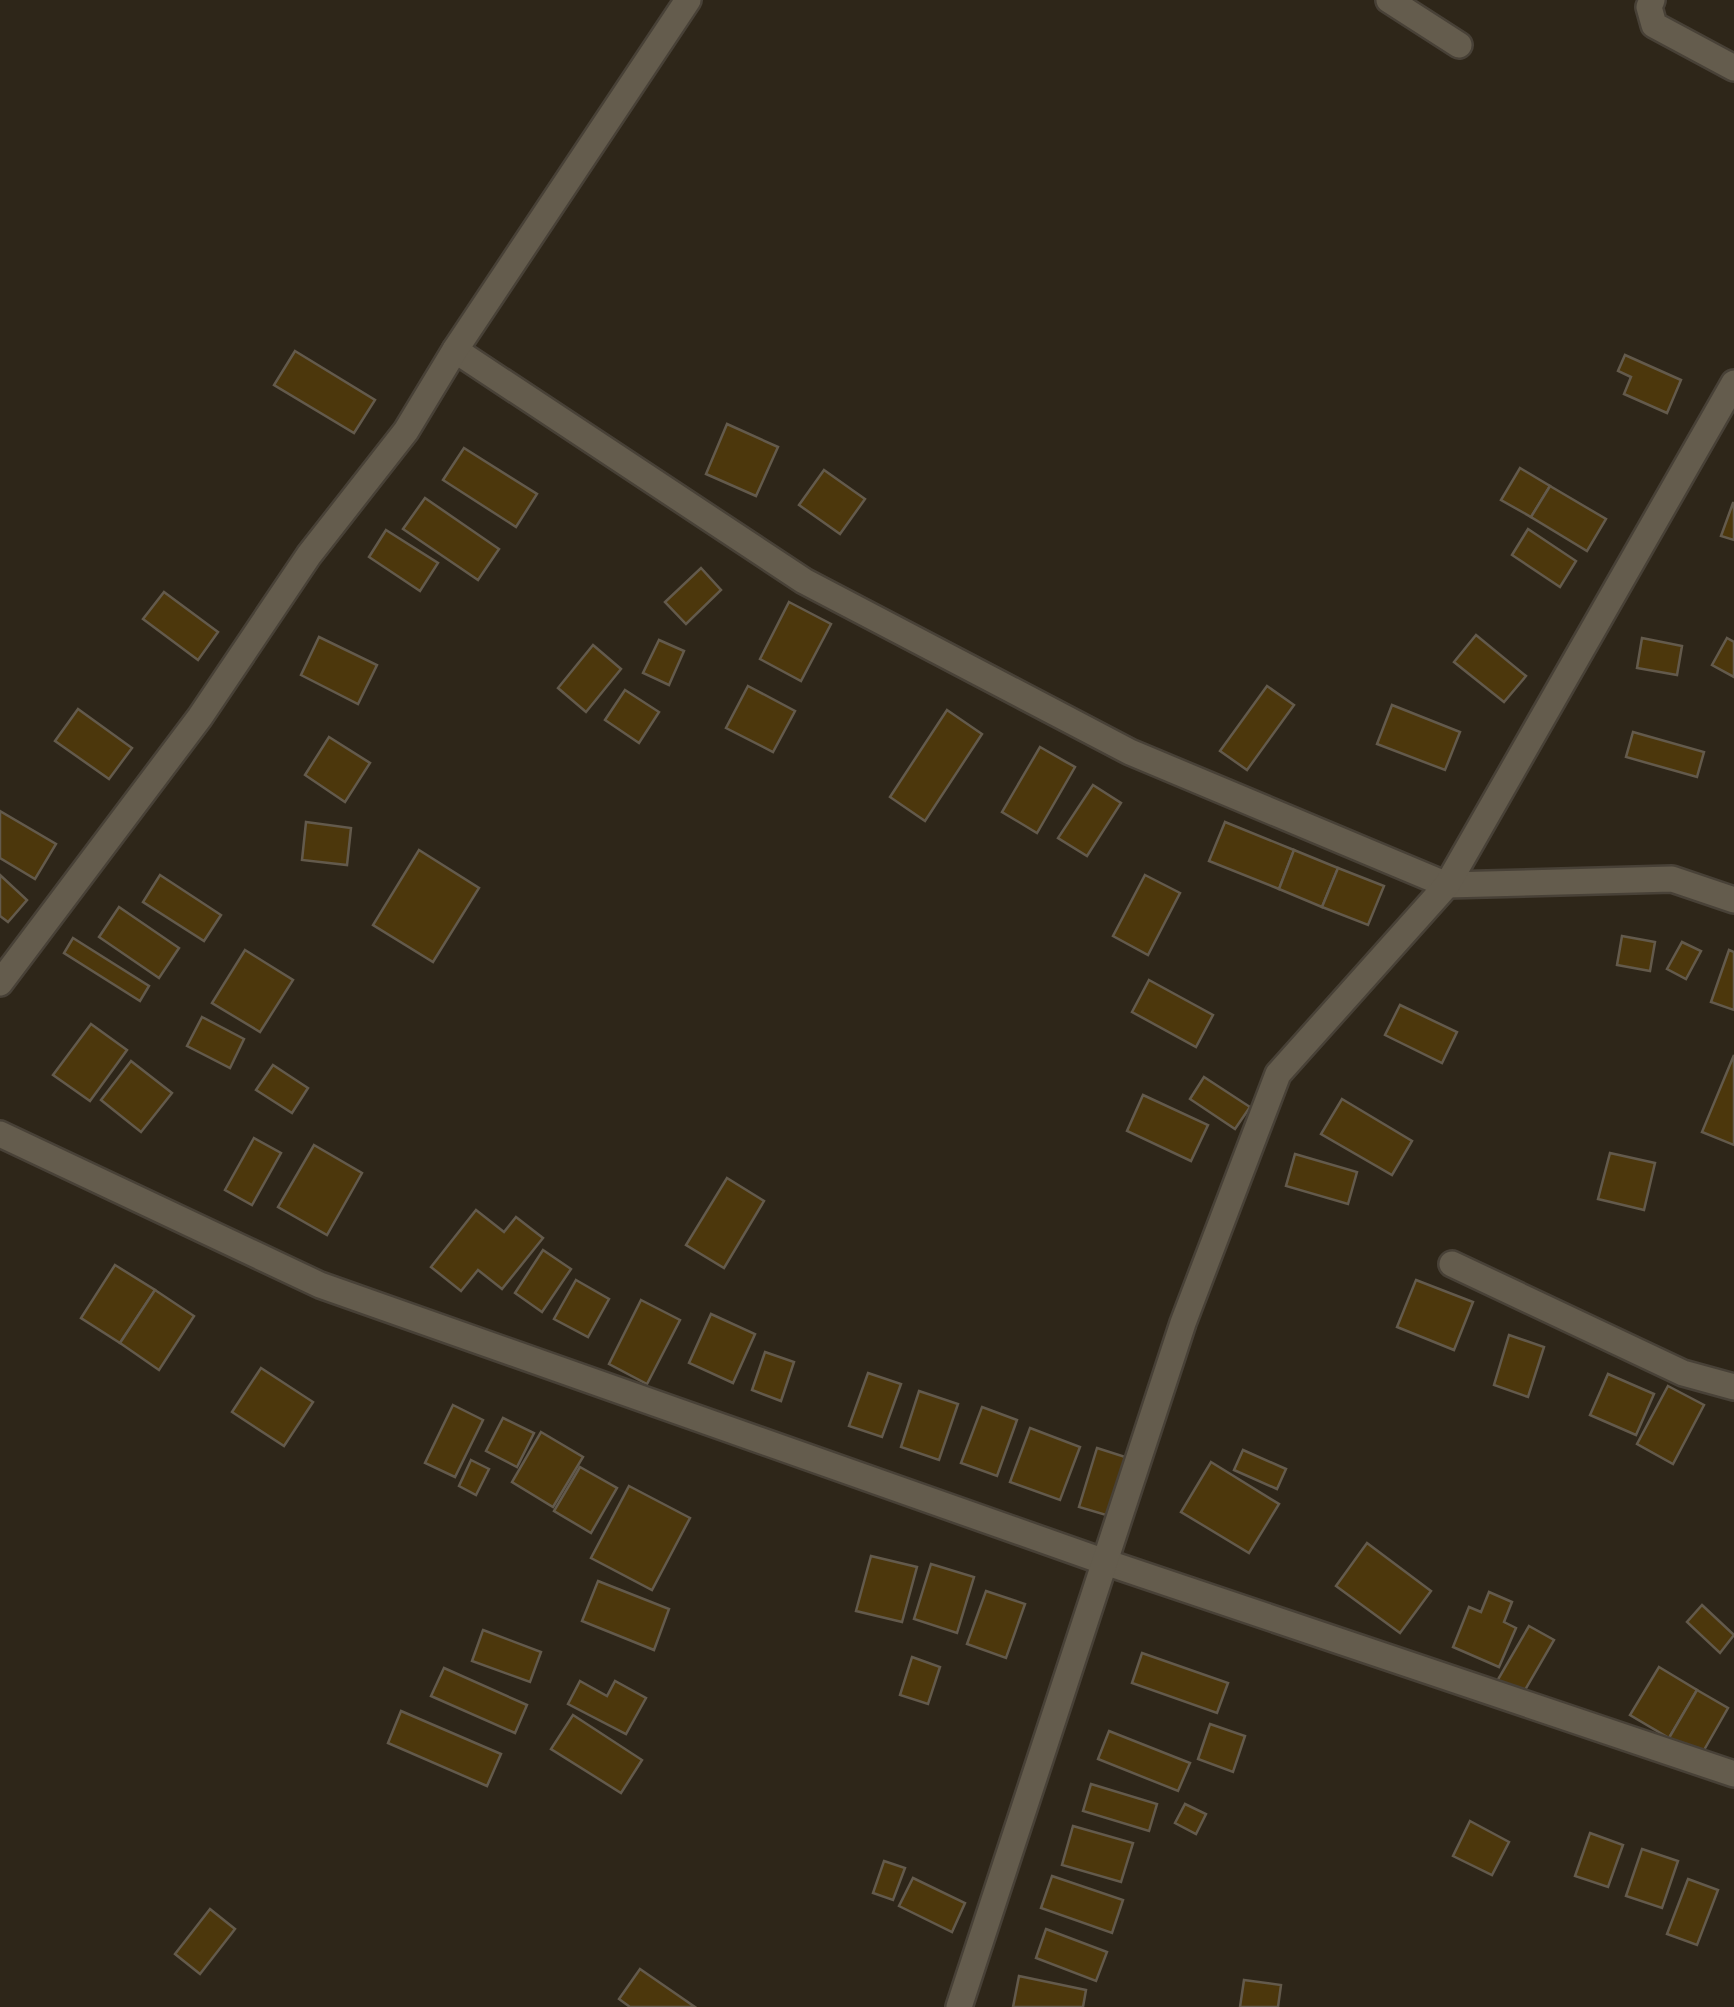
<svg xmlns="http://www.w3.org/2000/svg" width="1734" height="2007" font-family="Karla,sans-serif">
  <rect width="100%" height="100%" fill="#2e2619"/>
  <g fill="#4c370c" stroke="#635a4c" stroke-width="2.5">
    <polygon points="295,351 375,400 354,433 274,385"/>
    <polygon points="1625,355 1681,380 1667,413 1624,394 1631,377 1618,371"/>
    <polygon points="727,424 778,447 756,496 706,474"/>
    <polygon points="464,448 537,494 516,527 443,480"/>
    <polygon points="1520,468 1550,486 1531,517 1501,500"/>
    <polygon points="824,470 865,499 840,534 799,505"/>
    <polygon points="1550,486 1606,519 1587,551 1531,517"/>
    <polygon points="425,498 499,549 478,580 403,529"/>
    <polygon points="1733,503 1734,503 1734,540 1721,536"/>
    <polygon points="1528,529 1576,561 1560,587 1512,555"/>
    <polygon points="386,530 438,563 420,591 369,557"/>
    <polygon points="701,568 721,590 686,624 665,602"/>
    <polygon points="164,592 218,632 198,660 143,619"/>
    <polygon points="789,602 831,624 801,681 760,659"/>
    <polygon points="1476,635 1526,676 1504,702 1454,662"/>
    <polygon points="319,637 377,665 358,704 301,675"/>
    <polygon points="1642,638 1682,646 1677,675 1637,668"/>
    <polygon points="1727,638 1734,642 1734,677 1712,665"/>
    <polygon points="659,640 684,651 669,685 643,673"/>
    <polygon points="593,645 621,669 586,712 558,688"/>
    <polygon points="748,686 795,711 773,752 726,728"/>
    <polygon points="1267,686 1294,705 1247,770 1220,751"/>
    <polygon points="625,690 659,712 639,743 605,720"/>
    <polygon points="1392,705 1460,732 1445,770 1377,744"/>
    <polygon points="78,709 132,748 109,779 55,741"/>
    <polygon points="947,710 982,734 925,821 890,797"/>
    <polygon points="1633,732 1704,752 1697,777 1626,757"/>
    <polygon points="329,737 370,763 345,802 305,775"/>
    <polygon points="1040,747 1075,767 1037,833 1002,812"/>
    <polygon points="1093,785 1121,803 1087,856 1058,838"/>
    <polygon points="0,811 56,844 35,879 0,858"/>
    <polygon points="306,822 351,828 347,865 302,860"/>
    <polygon points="1225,822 1294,850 1279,889 1209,861"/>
    <polygon points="419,850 479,888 433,962 373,925"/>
    <polygon points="1294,850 1338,868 1322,907 1279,889"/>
    <polygon points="1338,868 1384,886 1368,925 1322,907"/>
    <polygon points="0,875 27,900 8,922 0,916"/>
    <polygon points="160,875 221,915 204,941 143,902"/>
    <polygon points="1145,875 1180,893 1148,955 1113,936"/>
    <polygon points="119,907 179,948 159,978 99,937"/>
    <polygon points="1622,936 1655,942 1650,971 1617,965"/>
    <polygon points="73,938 149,986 140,1001 64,953"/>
    <polygon points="1682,942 1701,951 1686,979 1667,969"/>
    <polygon points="245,950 293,980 260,1032 212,1003"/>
    <polygon points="1729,950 1734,952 1734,1010 1711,1002"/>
    <polygon points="1149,980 1213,1015 1196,1047 1132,1012"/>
    <polygon points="1400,1005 1457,1032 1442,1063 1385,1035"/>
    <polygon points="202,1017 244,1039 230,1068 187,1046"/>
    <polygon points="91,1024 127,1050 90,1101 53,1075"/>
    <polygon points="1734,1055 1734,1145 1702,1132"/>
    <polygon points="131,1061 172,1093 141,1132 101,1100"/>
    <polygon points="273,1065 308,1088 292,1113 256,1090"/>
    <polygon points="1204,1077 1250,1107 1235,1129 1190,1099"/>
    <polygon points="1143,1095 1208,1125 1191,1161 1127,1131"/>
    <polygon points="1342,1099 1412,1141 1392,1175 1321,1134"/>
    <polygon points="254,1138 281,1153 252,1205 225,1190"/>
    <polygon points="314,1145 362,1173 327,1235 278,1207"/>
    <polygon points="1610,1153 1655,1163 1644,1210 1598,1199"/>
    <polygon points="1295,1154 1357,1172 1348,1204 1286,1186"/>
    <polygon points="727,1178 764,1201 724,1268 686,1245"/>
    <polygon points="476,1210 504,1232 516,1217 543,1238 502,1289 478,1270 461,1291 431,1267"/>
    <polygon points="543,1250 571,1269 542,1312 515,1293"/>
    <polygon points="115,1265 155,1290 120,1343 81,1318"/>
    <polygon points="576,1280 609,1299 588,1337 554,1319"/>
    <polygon points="1416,1280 1473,1302 1454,1350 1397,1327"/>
    <polygon points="155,1290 194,1316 159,1370 120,1343"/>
    <polygon points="641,1300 680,1320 647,1384 609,1364"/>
    <polygon points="711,1314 755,1334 733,1383 689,1363"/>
    <polygon points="1509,1335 1544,1347 1528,1397 1494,1385"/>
    <polygon points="765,1352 794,1362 781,1401 752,1390"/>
    <polygon points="261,1368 313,1402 284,1446 232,1412"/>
    <polygon points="868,1373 901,1384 882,1437 849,1426"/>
    <polygon points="1608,1374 1654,1394 1636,1435 1590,1415"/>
    <polygon points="1668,1386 1704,1405 1673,1464 1637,1444"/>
    <polygon points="919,1391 958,1404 939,1460 901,1447"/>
    <polygon points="453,1405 483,1420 455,1477 425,1463"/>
    <polygon points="982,1407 1017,1420 997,1476 961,1463"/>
    <polygon points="503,1418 534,1433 517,1467 486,1451"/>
    <polygon points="1030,1428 1080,1447 1060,1500 1010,1482"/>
    <polygon points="541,1432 583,1457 553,1507 512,1482"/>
    <polygon points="1097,1448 1141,1462 1123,1520 1079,1507"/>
    <polygon points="1243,1450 1286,1469 1277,1489 1234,1470"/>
    <polygon points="471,1460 489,1469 476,1495 459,1486"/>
    <polygon points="1211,1462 1279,1504 1249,1553 1181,1512"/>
    <polygon points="580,1467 617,1488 591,1533 554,1511"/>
    <polygon points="629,1486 690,1518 652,1590 591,1558"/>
    <polygon points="1367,1543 1431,1591 1400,1633 1336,1586"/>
    <polygon points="871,1556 917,1567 902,1622 856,1611"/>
    <polygon points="931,1564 974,1577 957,1633 914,1619"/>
    <polygon points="598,1581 669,1609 654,1650 582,1621"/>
    <polygon points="986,1591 1025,1604 1006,1658 967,1644"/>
    <polygon points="1489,1592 1512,1602 1504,1622 1516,1628 1499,1667 1453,1647 1469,1607 1481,1612"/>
    <polygon points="1702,1605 1734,1635 1720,1653 1687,1622"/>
    <polygon points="1529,1626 1554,1640 1518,1702 1493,1688"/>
    <polygon points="483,1630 541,1652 530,1682 472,1661"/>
    <polygon points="1142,1653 1228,1683 1217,1713 1132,1683"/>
    <polygon points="912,1657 940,1667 928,1704 900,1695"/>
    <polygon points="1659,1667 1697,1690 1669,1738 1630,1715"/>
    <polygon points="444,1668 527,1705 515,1733 431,1696"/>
    <polygon points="580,1681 607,1696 615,1681 646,1698 626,1734 568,1704"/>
    <polygon points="1697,1690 1728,1708 1700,1757 1669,1738"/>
    <polygon points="401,1711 501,1754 487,1786 388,1743"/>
    <polygon points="573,1715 642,1760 621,1793 551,1749"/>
    <polygon points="1210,1724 1245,1736 1233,1772 1198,1759"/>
    <polygon points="1109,1731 1190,1763 1178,1791 1098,1759"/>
    <polygon points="1091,1784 1157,1804 1149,1831 1083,1811"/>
    <polygon points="1185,1804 1206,1814 1196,1834 1175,1823"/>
    <polygon points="1470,1821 1509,1842 1492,1875 1453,1856"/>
    <polygon points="1073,1826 1133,1843 1121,1882 1062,1865"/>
    <polygon points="1590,1833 1623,1845 1608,1887 1575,1876"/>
    <polygon points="1642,1849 1678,1861 1662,1908 1626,1896"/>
    <polygon points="884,1861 905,1868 893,1900 873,1893"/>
    <polygon points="1052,1876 1123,1900 1112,1933 1041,1908"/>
    <polygon points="913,1878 965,1903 952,1932 899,1906"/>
    <polygon points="1688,1879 1718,1890 1697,1945 1667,1934"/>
    <polygon points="210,1909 235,1929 200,1974 175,1954"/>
    <polygon points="1046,1929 1107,1952 1096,1981 1036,1958"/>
    <polygon points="640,1969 695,2007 630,2007 619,1999"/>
    <polygon points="1019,1976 1086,1990 1083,2007 1013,2007"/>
    <polygon points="1244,1980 1281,1985 1278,2007 1240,2007"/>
  </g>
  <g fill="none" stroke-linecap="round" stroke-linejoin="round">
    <g stroke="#484137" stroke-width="30">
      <g id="street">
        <polyline points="1389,0 1459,45"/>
        <polyline points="1652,0 1649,7 1654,25 1734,68"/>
        <polyline points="455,350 804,581 1130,752 1447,885 1672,879 1734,900"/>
        <polyline points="0,983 200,717 309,555 406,431 455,350 688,0"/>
        <polyline points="0,1134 320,1285 1105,1562 1734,1774"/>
        <polyline points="1452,1264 1683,1373 1734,1387"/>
        <polyline points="959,2007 1183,1323 1278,1074 1447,885 1734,383"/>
      </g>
    </g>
    <use href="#street" stroke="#645c4d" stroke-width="25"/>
  </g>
</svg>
